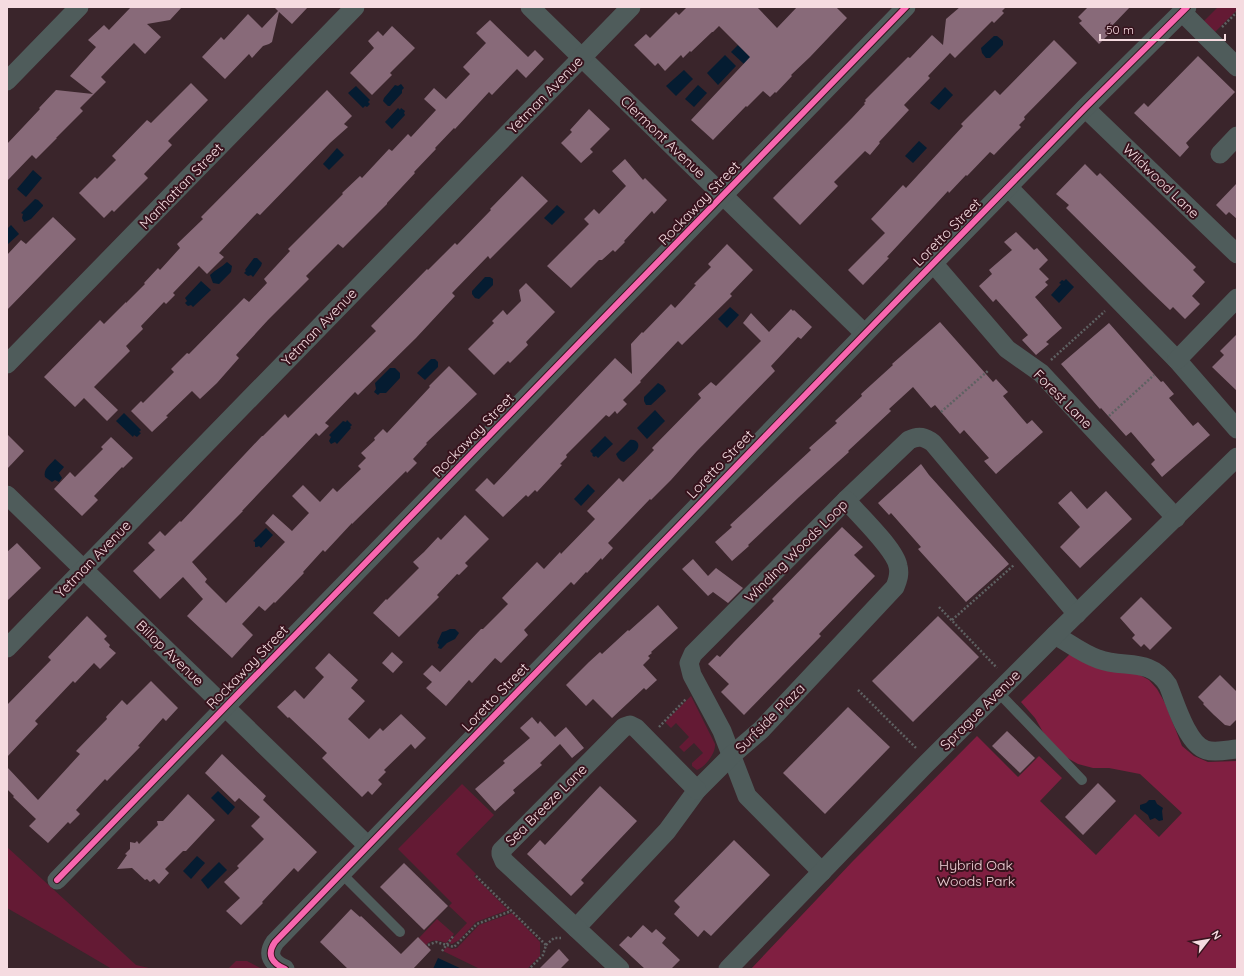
<svg xmlns="http://www.w3.org/2000/svg" width="1244" height="976" font-family="Quicksand,sans-serif">
  <rect width="100%" height="100%" fill="#3a252b"/>
  <g fill="#641a34">
    <polygon points="1218,7 1237,7 1237,10 1215,32 1204,21"/>
    <path d="M691 696 715 744C716 753 705 767 697 770L692 766V763L703 753 694 743 684 752 679 747 689 737 676 723 671 728 665 722Z"/>
    <polygon points="462,784 494,815 456,854 476,874 474,876 508,910 476,922 459,940 452,944 448,943 467,923 449,906 452,903 398,849"/>
    <polygon points="7,847 136,965 153,969 112,969 49,932 7,908"/>
    <polygon points="512,913 540,942 540,956 527,969 480,969 443,951 447,947 452,949 457,948 479,925"/>
    <path d="M437 919 454 934 446 943C438 940 432 939 426 945L419 938Z"/>
    <polygon points="236,961 247,961 262,969 228,969"/>
  </g>
  <polygon fill="#801f41" points="1071,653 1138,674 1149,680 1157,689 1165,703 1182,746 1194,756 1208,762 1237,761 1237,969 751,969 852,862 977,736 1018,777 1039,756 1062,778 1040,801 1096,855 1135,814 1159,837 1182,813 1140,774 1109,768 1093,768 1078,764 1064,756 1047,739 1035,718 1021,702"/>
  <g fill="#051c31">
    <polygon points="994,36 997,36 1003,41 1003,45 990,58 986,58 982,53 981,48"/>
    <polygon points="738,45 751,58 745,65 731,52"/>
    <polygon points="725,55 736,66 718,85 707,73"/>
    <polygon points="684,70 693,79 676,96 666,86"/>
    <polygon points="401,84 404,88 402,90 402,93 390,106 388,106 383,101 384,98 395,85 398,86"/>
    <polygon points="698,85 707,93 694,107 685,99"/>
    <polygon points="356,86 370,100 368,102 370,104 367,107 365,106 363,108 348,93"/>
    <polygon points="945,87 953,95 939,110 930,103"/>
    <polygon points="398,108 400,110 401,108 405,111 404,113 405,115 392,129 385,122"/>
    <polygon points="919,141 927,148 913,163 905,156"/>
    <polygon points="337,148 344,155 329,170 323,164"/>
    <polygon points="33,170 42,178 26,197 17,189"/>
    <polygon points="35,199 38,200 43,205 43,206 31,219 24,222 22,218 23,214 21,213"/>
    <polygon points="557,205 565,212 552,225 544,218"/>
    <polygon points="11,225 19,234 7,245 7,229"/>
    <polygon points="254,258 257,258 262,263 261,266 253,277 251,275 248,276 244,273 246,271 245,270"/>
    <path d="M227 262 232 266 231 272 219 284 213 283 210 275C215 270 222 267 227 262Z"/>
    <polygon points="485,277 490,277 493,279 493,285 479,299 475,298 472,294 472,291"/>
    <polygon points="1066,279 1074,287 1059,303 1051,295 1061,284 1059,283 1062,280 1064,281"/>
    <polygon points="201,281 211,290 193,307 191,305 188,306 185,303 187,301 185,298"/>
    <polygon points="730,307 739,315 727,328 718,319"/>
    <polygon points="431,359 435,359 438,362 438,367 425,380 417,373"/>
    <polygon points="390,368 395,368 400,373 400,378 386,393 380,393 378,395 374,392 376,389 375,383"/>
    <polygon points="658,383 663,386 666,391 651,405 646,405 644,401 644,397"/>
    <polygon points="655,410 665,421 647,439 637,428"/>
    <polygon points="124,413 141,430 139,432 141,433 137,437 134,435 133,437 116,421"/>
    <polygon points="347,420 352,425 350,427 351,428 337,444 335,442 331,444 329,441 331,437 329,435 343,421 346,422"/>
    <polygon points="605,436 613,444 598,458 596,456 594,457 592,455 593,454 590,451"/>
    <path d="M630 440C636 439 641 444 637 450 634 454 628 458 624 462L621 461 618 458 616 454Z"/>
    <path d="M55 459 64 467 59 473 62 478 59 482 55 480 52 482 45 477C43 469 50 465 55 459Z"/>
    <polygon points="588,484 595,491 581,506 574,499"/>
    <polygon points="266,528 273,535 261,548 259,546 257,547 255,547 255,542 253,541"/>
    <polygon points="450,629 455,629 459,633 455,639 447,643 441,649 438,648 439,645 437,643 442,632 446,631"/>
    <polygon points="218,791 235,807 228,815 211,798"/>
    <polygon points="1149,800 1155,800 1157,804 1163,808 1162,811 1163,820 1159,821 1155,818 1150,820 1148,815 1140,809 1140,805 1146,803"/>
    <polygon points="197,856 205,863 191,879 183,871"/>
    <polygon points="219,862 227,870 208,889 201,880"/>
    <polygon points="438,958 462,969 433,969"/>
  </g>
  <g fill="#886a79">
    <polygon points="131,7 182,7 170,20 147,24 161,37 145,54 134,43 101,77 106,82 80,108 83,111 56,138 57,138 36,159 32,155 7,181 7,144 40,109 39,108 56,90 93,94 70,76 96,47 88,40 104,25 109,30"/>
    <polygon points="274,7 308,7 292,24 279,12 272,42 269,44 263,46 252,58 249,54 225,79 202,57 221,37 224,40 248,14 262,28 278,11"/>
    <polygon points="687,7 757,7 777,28 797,7 836,7 847,18 810,57 791,75 792,76 776,93 775,92 770,97 763,91 747,107 746,106 713,140 691,120 750,57 719,26 713,32 712,32 691,52 690,51 683,58 681,55 665,71 658,63 655,66 634,45 646,34 650,38 676,12 679,15"/>
    <polygon points="960,7 1006,7 1002,11 1004,13 994,23 992,21 955,58 950,53 928,76 930,78 904,105 909,110 879,142 880,143 870,155 865,151 834,182 838,186 800,225 773,198 852,118 865,104 864,103 866,101 865,100 908,57 910,58 932,35 943,45 946,19"/>
    <polygon points="1088,7 1130,7 1107,31 1109,34 1099,44 1079,23 1082,21 1078,17"/>
    <polygon points="490,20 528,57 535,50 544,59 526,78 517,69 492,95 489,92 455,129 454,128 435,148 436,149 414,172 415,173 387,203 387,204 343,248 338,244 306,276 309,279 268,320 236,355 239,358 217,383 200,399 192,391 166,416 168,417 152,432 131,411 141,401 143,403 174,372 171,369 187,353 189,354 244,298 249,302 267,283 264,279 290,251 288,249 343,194 342,193 360,176 362,178 389,149 392,151 408,134 411,137 436,110 424,99 434,88 446,99 470,74 463,67 486,43 476,33"/>
    <polygon points="392,26 415,48 390,73 392,75 372,95 350,73 374,48 368,41 378,31 383,36"/>
    <polygon points="1054,40 1077,63 1024,117 1025,119 1019,125 1021,127 994,155 990,152 967,176 966,175 949,193 948,191 887,257 889,258 863,285 848,270 885,233 871,219 903,185 906,188 963,126 961,124 995,90 1000,95"/>
    <polygon points="1198,56 1235,92 1186,143 1189,147 1180,157 1134,113 1144,103 1148,107"/>
    <polygon points="191,83 208,100 168,141 172,145 144,174 148,178 114,212 112,210 104,218 79,193 95,177 97,179 116,160 112,156 147,120 151,123"/>
    <polygon points="327,90 352,116 344,124 348,127 330,143 260,215 257,213 219,253 224,257 207,274 199,266 173,293 175,295 166,304 164,302 141,326 143,329 126,346 130,351 94,387 118,410 107,421 84,398 75,407 44,377 100,320 104,324 126,302 126,303 145,284 144,283 158,268 160,270 180,248 177,244 203,219 201,217"/>
    <polygon points="589,109 610,129 590,149 593,152 581,163 561,143 572,132 570,130"/>
    <polygon points="625,159 643,180 645,178 667,200 654,214 652,211 624,241 625,242 615,252 613,250 602,260 599,260 571,288 547,266 589,224 584,219 594,209 599,214 626,186 612,171"/>
    <polygon points="1085,164 1097,176 1100,173 1196,267 1193,270 1205,282 1192,296 1200,304 1185,319 1173,307 1170,310 1149,290 1066,208 1069,205 1056,194"/>
    <polygon points="522,176 548,201 490,259 488,256 452,293 455,296 416,338 358,395 355,392 325,423 329,426 319,436 316,433 242,511 243,511 192,562 207,579 205,582 226,603 285,542 265,523 273,514 292,531 309,513 292,496 303,485 320,502 333,488 337,492 361,469 358,466 366,458 361,453 375,440 374,438 383,429 387,433 430,387 429,386 449,366 477,394 426,443 427,444 413,459 417,463 407,473 406,471 352,524 352,523 325,552 323,550 303,572 304,573 275,603 274,602 265,611 259,606 242,624 253,635 232,658 187,616 203,599 183,577 160,599 133,571 155,550 148,543 160,531 165,536 180,521 181,522 262,436 263,436 285,414 288,418 376,331 371,326 427,269 428,270 455,243 457,245 491,210 490,209"/>
    <polygon points="1237,183 1237,219 1229,212 1226,215 1216,205"/>
    <polygon points="53,217 76,239 7,310 7,255 21,240 26,244"/>
    <polygon points="1016,232 1034,250 1037,248 1048,260 1039,269 1049,279 1045,282 1048,285 1035,297 1062,328 1046,342 1049,344 1036,355 1022,340 1028,335 996,299 993,302 979,286 992,274 989,270 1012,250 1004,242"/>
    <polygon points="727,244 753,270 730,294 732,296 682,345 678,341 640,381 641,382 623,400 627,404 617,414 615,411 609,417 606,415 566,455 567,457 560,464 562,465 537,492 535,490 528,497 526,495 503,517 475,490 487,478 494,485 615,358 632,374 631,344 642,332 643,333 671,304 675,308 696,285 694,284 711,267 708,264"/>
    <polygon points="526,283 555,312 526,342 528,345 510,363 508,361 494,375 468,349 494,323 492,321 503,310 507,315 521,301 519,290"/>
    <polygon points="791,309 793,311 794,310 812,327 801,339 798,337 771,366 775,371 697,451 671,480 651,500 650,499 608,543 613,548 602,560 601,558 587,573 586,572 574,585 571,582 524,630 528,635 501,663 495,658 472,683 469,680 446,706 426,688 432,682 423,674 432,665 440,672 481,629 483,629 508,604 502,598 537,562 544,569 560,552 561,554 595,519 587,511 619,478 623,482 654,450 652,448 701,398 698,394 711,382 716,386 761,341 743,323 751,313 769,332"/>
    <polygon points="940,322 993,382 996,379 1008,392 1003,396 1027,424 1032,420 1043,432 996,474 984,461 989,458 964,430 960,434 935,405 931,408 913,387 889,409 891,411 848,451 849,452 799,497 748,545 749,546 732,561 715,542 732,527 730,525 811,450 809,448 837,423 835,421 862,396 861,394 893,365 892,364"/>
    <polygon points="1109,323 1161,382 1163,381 1174,394 1169,398 1193,426 1198,422 1210,435 1162,477 1151,464 1155,460 1131,432 1126,436 1101,408 1100,409 1061,364"/>
    <polygon points="1237,334 1237,391 1212,367 1224,355 1220,351"/>
    <polygon points="7,434 24,451 7,469"/>
    <polygon points="111,437 133,458 123,468 122,467 94,496 98,500 82,516 54,489 70,472 75,477 103,449 101,447"/>
    <polygon points="921,464 929,475 1009,564 966,602 918,549 921,547 891,513 889,515 878,503"/>
    <polygon points="1071,491 1087,509 1106,491 1132,519 1080,568 1060,547 1080,527 1058,503"/>
    <polygon points="465,515 489,539 465,563 468,566 459,575 457,574 437,595 439,597 399,637 373,613 386,599 387,600 419,568 413,562 424,552 438,537 441,540"/>
    <polygon points="842,527 863,547 854,555 875,576 819,634 821,636 744,715 721,692 729,684 708,664 717,655 720,657 734,642 774,601 772,599"/>
    <polygon points="17,543 41,568 7,601 7,552"/>
    <polygon points="693,559 708,576 716,568 743,588 728,603 713,592 708,596 682,569"/>
    <polygon points="1141,597 1172,628 1150,650 1144,644 1141,647 1132,638 1135,635 1120,618"/>
    <polygon points="658,605 678,628 651,652 652,653 648,656 650,658 643,665 657,680 646,690 644,688 612,718 593,699 586,706 566,685 589,662 600,652 602,654 628,630 629,631"/>
    <polygon points="87,616 107,636 104,639 110,645 109,647 116,653 100,669 94,663 75,683 73,681 35,721 38,724 7,757 7,705 51,660 48,657"/>
    <polygon points="938,616 979,657 913,722 872,681"/>
    <polygon points="392,652 403,662 393,673 382,663"/>
    <polygon points="329,653 358,680 351,688 365,701 348,719 369,739 380,728 383,731 401,714 426,738 415,749 411,744 384,770 386,772 378,780 382,784 372,795 368,791 362,797 322,758 327,753 289,717 288,718 277,707 295,690 304,699 324,677 315,668"/>
    <polygon points="1220,675 1237,692 1237,719 1230,726 1225,725 1214,715 1203,704 1204,703 1198,697"/>
    <polygon points="151,681 178,708 166,721 163,718 138,746 140,747 107,781 105,779 76,810 80,814 70,824 68,822 48,843 29,826 36,819 13,797 14,796 7,789 7,767 38,800 80,754 76,751 107,719 106,717 122,700 127,705"/>
    <polygon points="848,707 890,747 825,814 783,773"/>
    <polygon points="532,717 538,724 540,721 555,737 566,727 584,748 572,758 560,744 540,763 542,765 513,790 515,793 495,811 475,789 505,763 503,761 530,738 520,728"/>
    <polygon points="1007,731 1035,758 1020,773 992,746"/>
    <polygon points="222,754 266,796 263,800 317,852 298,872 294,868 262,902 263,903 241,925 226,911 240,898 224,882 239,868 237,866 264,839 251,826 260,817 239,798 235,802 205,773"/>
    <polygon points="1098,783 1116,801 1083,835 1065,817"/>
    <polygon points="600,786 637,821 581,880 584,883 571,896 527,854 540,840 545,845"/>
    <polygon points="188,794 215,820 186,851 183,851 165,869 169,873 159,884 154,879 150,882 147,879 145,880 132,868 117,869 127,855 125,854 130,849 130,842 135,843 137,841 139,844 158,825 157,821 163,821"/>
    <polygon points="734,840 770,875 711,936 704,930 698,937 674,914 680,907 674,901"/>
    <polygon points="404,863 448,906 424,930 380,887"/>
    <polygon points="351,909 360,917 361,916 401,954 418,937 431,950 413,969 348,969 320,942"/>
    <polygon points="643,925 652,933 656,929 666,938 662,943 680,960 671,969 645,969 619,945 628,936 631,938"/>
    <polygon points="559,949 569,960 560,969 539,969"/>
  </g>
  <g fill="none" stroke-linecap="round" stroke-linejoin="round">
    <g stroke="#5e6162" stroke-width="2.5" stroke-dasharray="2 2" stroke-linecap="butt">
      <polyline points="1222,27 1237,12"/>
      <polyline points="1051,360 1105,311"/>
      <polyline points="941,412 989,370"/>
      <polyline points="1109,416 1154,375"/>
      <polyline points="939,607 997,668"/>
      <polyline points="952,620 1014,565"/>
      <polyline points="858,690 917,749"/>
      <polyline points="659,727 686,699"/>
      <polyline points="476,876 546,945 543,955 529,969"/>
      <polyline points="428,945 436,942 454,947 477,924 511,911"/>
      <polyline points="546,945 554,938 561,938"/>
      <polyline points="442,951 454,935"/>
    </g>
    <g stroke="#4f5c5b" stroke-width="10">
      <polyline points="998,692 1082,780"/>
      <polyline points="341,873 400,932"/>
    </g>
    <g stroke="#4f5c5b" stroke-width="19">
      <polyline points="530,7 864,333"/>
      <polyline points="1182,12 1237,67"/>
      <polyline points="7,81 79,7"/>
      <polyline points="1085,108 1237,254"/>
      <polyline points="1220,154 1237,136"/>
      <polyline points="1008,187 1177,360 1237,429"/>
      <polyline points="933,263 1007,349 1041,373 1176,518"/>
      <polyline points="1177,360 1237,298"/>
      <polyline points="7,364 355,7"/>
      <polyline points="7,495 367,845"/>
      <path d="M1055 635C1069 643 1083 654 1098 659 1125 669 1150 657 1168 685 1175 702 1187 744 1206 750 1215 753 1227 750 1237 749"/>
      <polyline points="7,648 631,7"/>
      <path d="M822 872 747 796 722 731 692 675 689 663 693 654 846 500 909 440C919 435 925 437 933 443L1077 614"/>
      <polyline points="57,880 906,7"/>
      <path d="M576 928 667 831 697 790 732 755 761 730 895 587C898 580 900 574 898 566 895 549 859 515 846 500"/>
      <path d="M285 969C272 963 266 955 275 942L879 319 1085 108 1187 7"/>
      <polyline points="620,969 504,861 501,854 501,851 624,727 630,725 636,728 697,790"/>
      <polyline points="728,969 925,765 1055,635 1237,457"/>
    </g>
    <g stroke="#37131d" stroke-width="8">
      <g id="cycleway">
        <polyline points="57,880 906,7"/>
        <path d="M285 969C272 963 266 955 275 942L879 319 1085 108 1187 7"/>
      </g>
    </g>
    <use href="#cycleway" stroke="#f766af" stroke-width="6"/>
  </g>
  <g text-anchor="middle" dominant-baseline="central" stroke-width="4" stroke-linejoin="round" paint-order="stroke">
    <g font-size="14" fill="#f5dbe0" stroke="#37131d">
      <text transform="translate(545 95) rotate(-46)">Yetman Avenue</text>
      <text transform="translate(663 137) rotate(44)">Clermont Avenue</text>
      <text transform="translate(1161 181) rotate(44)">Wildwood Lane</text>
      <text transform="translate(181 186) rotate(-46)">Manhattan Street</text>
      <text transform="translate(699 203) rotate(-46)">Rockaway Street</text>
      <text transform="translate(947 232) rotate(-45)">Loretto Street</text>
      <text transform="translate(319 327) rotate(-46)">Yetman Avenue</text>
      <text transform="translate(1063 399) rotate(45)">Forest Lane</text>
      <text transform="translate(473 435) rotate(-46)">Rockaway Street</text>
      <text transform="translate(720 464) rotate(-46)">Loretto Street</text>
      <text transform="translate(796 551) rotate(-45)">Winding Woods Loop</text>
      <text transform="translate(93 559) rotate(-46)">Yetman Avenue</text>
      <text transform="translate(170 653) rotate(44)">Billop Avenue</text>
      <text transform="translate(247 667) rotate(-46)">Rockaway Street</text>
      <text transform="translate(495 697) rotate(-46)">Loretto Street</text>
      <text transform="translate(980 710) rotate(-45)">Sprague Avenue</text>
      <text transform="translate(770 718) rotate(-45)">Surfside Plaza</text>
      <text transform="translate(546 805) rotate(-45)">Sea Breeze Lane</text>
    </g>
    <g font-size="14" fill="#f1d2d8" stroke="#37131d">
      <text x="976" y="865">Hybrid Oak<tspan x="976" dy="16">Woods Park</tspan></text>
    </g>
  </g>
  <rect width="1244" height="976" fill="none" stroke="#f5dbe0" stroke-width="16"/>
  <g transform="translate(1208 940) rotate(59)" stroke="#37131d" stroke-width="3" paint-order="stroke">
  <path d="M0-3L7 15L0 10L-7 15Z" fill="#f5dbe0"/>
  <text y="-6" font-size="11" font-weight="bold" text-anchor="middle" fill="#f5dbe0">N</text>
  </g>
  <path d="M1100 34v6h125v-6" fill="none" stroke="#f5dbe0" stroke-width="2"/>
  <text x="1106" y="34" font-size="12" fill="#f5dbe0" stroke="#37131d" stroke-width="3" paint-order="stroke">50 m</text>
</svg>
